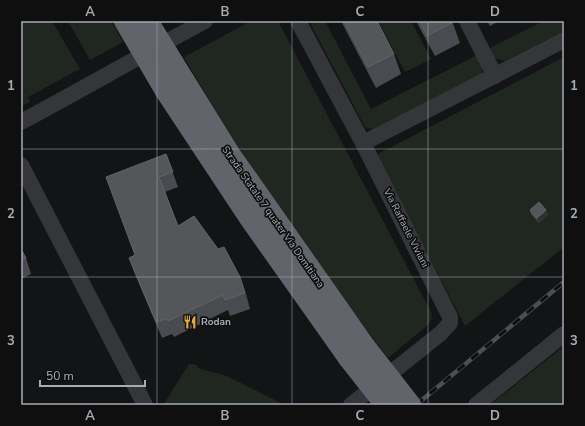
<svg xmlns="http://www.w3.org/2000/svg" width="585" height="426" font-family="'Nunito Sans',sans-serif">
  <rect width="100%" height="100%" fill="#131415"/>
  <g fill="#202721">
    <polygon points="21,21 52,21 80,69 28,97 30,102 21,106"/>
    <polygon points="68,21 111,21 123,42 90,60"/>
    <path d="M251 21H278L431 312 432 318 429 324 388 358C314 262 244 162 184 57Z"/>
    <polygon points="309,21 325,21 371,109 477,55 483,67 482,74 373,129 365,127"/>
    <polygon points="378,21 411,21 431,59 405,72"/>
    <polygon points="544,21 564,21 564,31 505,61 493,58 488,49"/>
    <polygon points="564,57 564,247 465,326 376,155"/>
    <polygon points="564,346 564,405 490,405"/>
    <polygon points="189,364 197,365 198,368 227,376 285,405 163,405"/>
  </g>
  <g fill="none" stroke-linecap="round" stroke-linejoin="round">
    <g stroke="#35363a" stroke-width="16">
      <polyline points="298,21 363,143 450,317 450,323 441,333 351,405"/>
      <polyline points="467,21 495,76"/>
      <path d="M21 122C83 89 143 54 205 21"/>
      <polyline points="363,143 564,40"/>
      <polyline points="21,165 145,405"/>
      <polyline points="476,405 564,334"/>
    </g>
    <g stroke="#61646a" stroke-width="22">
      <polyline points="184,81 230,155 364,346"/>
      <polyline points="166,91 250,218 349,358"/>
    </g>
    <g stroke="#4c4e53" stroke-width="4.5">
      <polyline id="rail" points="416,405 564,282"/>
    </g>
    <use href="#rail" stroke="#0f0f10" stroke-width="3" stroke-dasharray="9" stroke-linecap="butt"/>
    <g stroke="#61646a" stroke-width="22">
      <polyline points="125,21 166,91"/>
      <polyline points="147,21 184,81"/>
      <polyline points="364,346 410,405"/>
      <polyline points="349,358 386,405"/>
    </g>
  </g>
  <g fill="#4a4b50">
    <polygon points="341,21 377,21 394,54 401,74 376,88"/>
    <polygon points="416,21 452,21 460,43 435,56"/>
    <polygon points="487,21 499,21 490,26"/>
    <polygon points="166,154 178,187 165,192 178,226 246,293 250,309 230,316 228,310 174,337 172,334 162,338 135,274 129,258 135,255"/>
    <polygon points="530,210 548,214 539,223 531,214"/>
    <polygon points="21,249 26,258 31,274 21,279"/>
  </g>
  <g fill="#303134">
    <polygon points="546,210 548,214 539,223 537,218"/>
    <polygon points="240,277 246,293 250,309"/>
  </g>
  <g fill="#54565a" stroke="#616368">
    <polygon points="344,21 377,21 394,54 368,67"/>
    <polygon points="420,21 452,21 453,22 427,36"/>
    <polygon points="166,154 173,172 159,177 178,226 194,216 218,249 224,247 240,277 245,293 225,300 223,295 168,321 166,319 156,322 129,258 135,255 106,177"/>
    <polygon points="539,202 546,210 537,218 530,210"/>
    <polygon points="21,249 26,258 21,260"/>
  </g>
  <path fill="none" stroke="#a6abb4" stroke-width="1" stroke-opacity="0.55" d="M157 21V405M292 21V405M428 21V405M21 149H564M21 277H564"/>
  <defs>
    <g id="restaurant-bare" transform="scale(1.08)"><path d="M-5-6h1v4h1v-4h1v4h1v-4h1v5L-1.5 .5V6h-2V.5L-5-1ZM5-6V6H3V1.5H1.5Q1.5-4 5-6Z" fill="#e4a83d" stroke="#0f0f10" stroke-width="2.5" paint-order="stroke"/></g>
  </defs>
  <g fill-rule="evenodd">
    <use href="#restaurant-bare" x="190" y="322"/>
  </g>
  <g text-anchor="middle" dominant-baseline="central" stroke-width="3.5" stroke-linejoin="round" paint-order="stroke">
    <g font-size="10" fill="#a6abb4" stroke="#0f0f10">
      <text transform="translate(273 217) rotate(55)">Strada Statale 7 quater Via Domitiana</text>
      <text transform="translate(406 228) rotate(63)">Via Raffaele Viviani</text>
    </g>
    <g font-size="10" font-weight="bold" fill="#a6abb4" stroke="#0f0f10" text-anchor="start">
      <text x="201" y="322">Rodan</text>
    </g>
  </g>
  <rect width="585" height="426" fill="none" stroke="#0f0f10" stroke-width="44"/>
  <path d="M40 380v6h105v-6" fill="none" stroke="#a6abb4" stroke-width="2"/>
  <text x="46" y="380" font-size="12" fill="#a6abb4" stroke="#0f0f10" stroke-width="3" paint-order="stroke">50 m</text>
  <rect x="22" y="22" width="541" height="382" fill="none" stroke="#a6abb4" stroke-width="1.5"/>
  <g font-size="13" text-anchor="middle" font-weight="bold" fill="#a6abb4">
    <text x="90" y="16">A</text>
    <text x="225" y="16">B</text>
    <text x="360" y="16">C</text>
    <text x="495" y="16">D</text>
    <text x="11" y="90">1</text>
    <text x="574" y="90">1</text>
    <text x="11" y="218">2</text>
    <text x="574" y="218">2</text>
    <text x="11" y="345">3</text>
    <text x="574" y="345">3</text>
    <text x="90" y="420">A</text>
    <text x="225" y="420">B</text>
    <text x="360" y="420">C</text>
    <text x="495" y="420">D</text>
  </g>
</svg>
